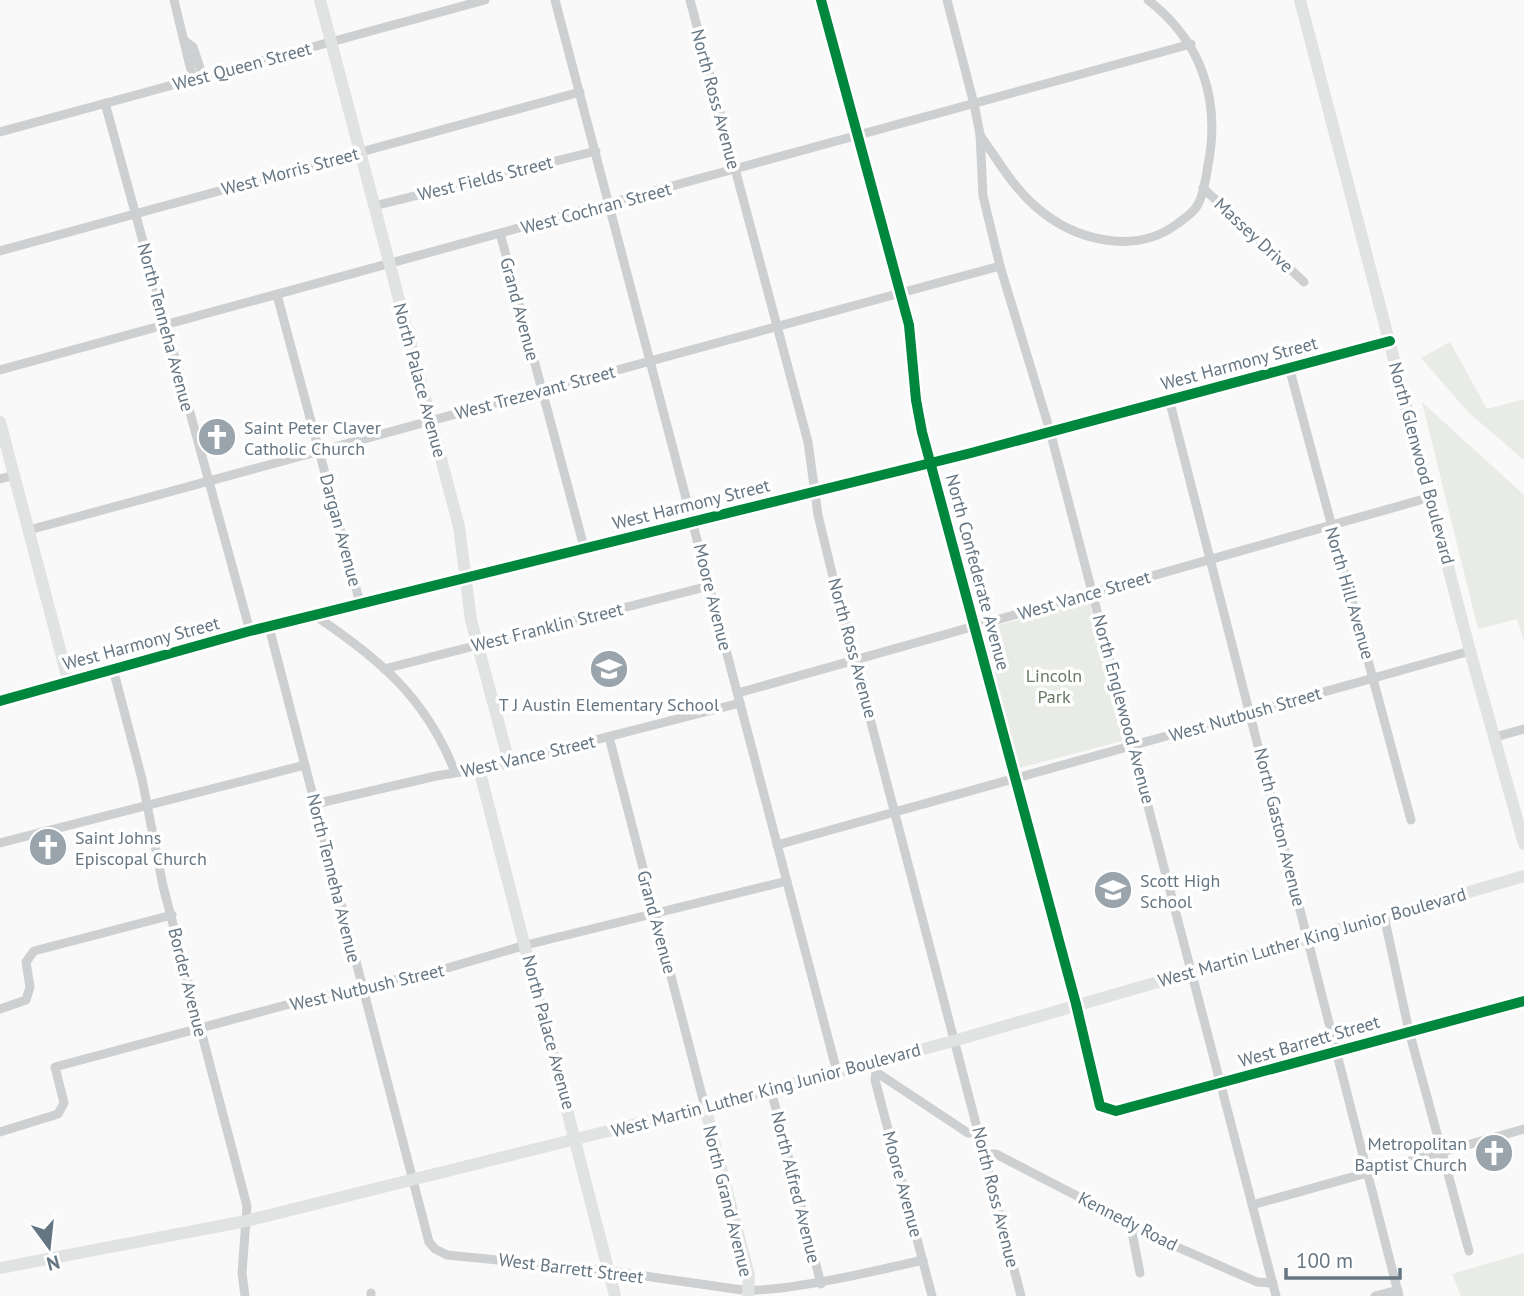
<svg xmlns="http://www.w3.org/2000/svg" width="1524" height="1296" font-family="'PT Sans',sans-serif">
  <rect width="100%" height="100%" fill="#f9f9f9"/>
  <g fill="#e8ebe6">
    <polygon points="1450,342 1487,409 1524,399 1524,460 1468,412 1421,358"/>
    <polygon points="1422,402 1524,495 1524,641 1517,619 1478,629"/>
    <polygon points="1089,601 1126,740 1019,768 983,629"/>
    <polygon points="1524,1253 1524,1296 1461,1296 1452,1274"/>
  </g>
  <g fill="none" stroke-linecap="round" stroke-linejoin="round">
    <g stroke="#cecfd0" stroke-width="9">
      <polyline points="174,0 193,79"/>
      <polyline points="555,0 837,1072"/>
      <polyline points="690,0 808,442 818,515 832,573 1021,1296"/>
      <polyline points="821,0 909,325 916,400 922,432 1076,1004 1100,1106 1116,1111 1524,1001"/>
      <polyline points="947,0 974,104 980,134 983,196 1000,266 1050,431 1276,1296"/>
      <polyline points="185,41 193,47 203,77"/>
      <polyline points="105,103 250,631"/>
      <polyline points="0,132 485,0"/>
      <path d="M980 135C997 159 1013 187 1035 206 1073 240 1134 256 1177 224 1184 219 1193 213 1197 206 1204 195 1206 177 1208 165 1221 99 1201 41 1148 0"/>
      <polyline points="1203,188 1304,282"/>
      <polyline points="374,206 596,151"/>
      <polyline points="500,233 584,547"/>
      <polyline points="0,251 580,92"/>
      <polyline points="277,295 360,603"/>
      <polyline points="1289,367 1411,820"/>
      <polyline points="0,370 1191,44"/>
      <polyline points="1169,399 1399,1296"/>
      <polyline points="0,479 15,475"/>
      <polyline points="29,530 1000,266"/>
      <path d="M314 615C380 659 426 698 455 772"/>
      <path d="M269 627 429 1242 435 1249 447 1255 610 1271 735 1289C771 1296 881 1270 923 1260"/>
      <polyline points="113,669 142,779 163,886 247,1206 242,1273 245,1296"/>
      <polyline points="384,669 709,586"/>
      <polyline points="738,693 1431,497"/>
      <polyline points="609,737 705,1107"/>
      <polyline points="1495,737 1524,729"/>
      <polyline points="509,762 740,703"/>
      <polyline points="315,804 436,776 479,769"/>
      <polyline points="0,843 305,765"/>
      <polyline points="777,845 1470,651"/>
      <polyline points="1384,916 1409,1031 1469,1251"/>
      <polyline points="0,1009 26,1000 30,987 26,962 34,951 172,915"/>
      <polyline points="875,1068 876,1072 968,1133 980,1134"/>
      <polyline points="876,1072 875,1080 932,1296"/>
      <polyline points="771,1090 821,1284"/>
      <polyline points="0,1132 58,1114 64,1103 55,1067 297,1002 444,969 526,945 787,881"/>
      <polyline points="985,1154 996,1154 1168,1243 1257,1282 1273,1283"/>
      <polyline points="1252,1205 1524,1129"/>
      <polyline points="1130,1222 1140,1273"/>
      <polyline points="371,1293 371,1296"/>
      <polyline points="1375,1296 1398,1290"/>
    </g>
    <g stroke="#e1e2e2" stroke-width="12">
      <polyline points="320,0 459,527 471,620 509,762 479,769 615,1296"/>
      <polyline points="1300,0 1470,651 1524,844"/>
      <polyline points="0,422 68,680"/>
      <polyline points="0,701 250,631 971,453 1390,341"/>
      <polyline points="705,1107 749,1276 748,1296"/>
      <polyline points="0,1268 246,1221 705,1107 957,1040 1524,876"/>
    </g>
    <g stroke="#fff" stroke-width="15">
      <g id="cycleway">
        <polyline points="821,0 909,325 916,400 922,432 1076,1004 1100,1106 1116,1111 1524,1001"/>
        <polyline points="0,701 250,631 971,453 1390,341"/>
      </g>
    </g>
    <use href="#cycleway" stroke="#00873e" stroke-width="10"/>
  </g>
  <defs>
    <g id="church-disc" transform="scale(2.0125)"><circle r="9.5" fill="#99a4ac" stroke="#fff"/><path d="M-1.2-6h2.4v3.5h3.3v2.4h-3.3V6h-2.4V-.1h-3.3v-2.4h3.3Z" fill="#fff"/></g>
    <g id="school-disc" transform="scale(2.0125)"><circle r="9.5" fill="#99a4ac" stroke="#fff"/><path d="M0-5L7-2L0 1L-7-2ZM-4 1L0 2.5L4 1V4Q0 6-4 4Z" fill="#fff"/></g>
  </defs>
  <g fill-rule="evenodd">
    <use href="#church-disc" x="217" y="437"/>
    <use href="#school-disc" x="609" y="669"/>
    <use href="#church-disc" x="48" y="847"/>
    <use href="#school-disc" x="1113" y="890"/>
    <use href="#church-disc" x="1494" y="1153"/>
  </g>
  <g text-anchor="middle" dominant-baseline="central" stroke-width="7" stroke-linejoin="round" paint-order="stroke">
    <g font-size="18" fill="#657683" stroke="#fff">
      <text transform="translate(242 66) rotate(-15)">West Queen Street</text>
      <text transform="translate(716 99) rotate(75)">North Ross Avenue</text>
      <text transform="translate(290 171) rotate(-15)">West Morris Street</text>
      <text transform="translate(485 178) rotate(-14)">West Fields Street</text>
      <text transform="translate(596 208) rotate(-15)">West Cochran Street</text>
      <text transform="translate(1254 235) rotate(43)">Massey Drive</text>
      <text transform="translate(520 309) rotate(75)">Grand Avenue</text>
      <text transform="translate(166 327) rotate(75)">North Tenneha Avenue</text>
      <text transform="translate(1239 363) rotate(-15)">West Harmony Street</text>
      <text transform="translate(420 380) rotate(75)">North Palace Avenue</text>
      <text transform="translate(535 392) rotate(-15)">West Trezevant Street</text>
      <text transform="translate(1422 463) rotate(75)">North Glenwood Boulevard</text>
      <text transform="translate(691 504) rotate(-14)">West Harmony Street</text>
      <text transform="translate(341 530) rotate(75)">Dargan Avenue</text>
      <text transform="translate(978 572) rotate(75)">North Confederate Avenue</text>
      <text transform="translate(1350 593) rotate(74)">North Hill Avenue</text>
      <text transform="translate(1084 595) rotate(-16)">West Vance Street</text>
      <text transform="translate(713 597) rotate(76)">Moore Avenue</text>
      <text transform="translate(547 627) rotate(-14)">West Franklin Street</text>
      <text transform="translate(141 643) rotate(-15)">West Harmony Street</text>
      <text transform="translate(853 648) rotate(75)">North Ross Avenue</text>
      <text transform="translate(1124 709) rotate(75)">North Englewood Avenue</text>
      <text transform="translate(1245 714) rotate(-16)">West Nutbush Street</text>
      <text transform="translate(528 756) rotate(-13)">West Vance Street</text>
      <text transform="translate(1280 827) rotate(76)">North Gaston Avenue</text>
      <text transform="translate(334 878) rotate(76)">North Tenneha Avenue</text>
      <text transform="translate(657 922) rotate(75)">Grand Avenue</text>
      <text transform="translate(1312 937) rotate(-16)">West Martin Luther King Junior Boulevard</text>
      <text transform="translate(188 982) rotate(76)">Border Avenue</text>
      <text transform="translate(367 987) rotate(-13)">West Nutbush Street</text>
      <text transform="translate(549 1032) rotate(75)">North Palace Avenue</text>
      <text transform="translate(1309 1041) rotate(-16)">West Barrett Street</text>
      <text transform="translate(766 1090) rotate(-15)">West Martin Luther King Junior Boulevard</text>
      <text transform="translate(903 1184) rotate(75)">Moore Avenue</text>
      <text transform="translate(796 1187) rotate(76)">North Alfred Avenue</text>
      <text transform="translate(996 1197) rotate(76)">North Ross Avenue</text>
      <text transform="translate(728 1201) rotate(76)">North Grand Avenue</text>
      <text transform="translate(1128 1221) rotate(27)">Kennedy Road</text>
      <text transform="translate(571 1268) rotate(7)">West Barrett Street</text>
    </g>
    <g font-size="18" fill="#657683" stroke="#fff" text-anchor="start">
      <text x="244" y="427">Saint Peter Claver<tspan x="244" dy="21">Catholic Church</tspan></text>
      <text x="609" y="704" text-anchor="middle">T J Austin Elementary School</text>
      <text x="75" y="837">Saint Johns<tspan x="75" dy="21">Episcopal Church</tspan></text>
      <text x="1140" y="880">Scott High<tspan x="1140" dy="21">School</tspan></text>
      <text x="1467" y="1143" text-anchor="end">Metropolitan<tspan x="1467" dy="21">Baptist Church</tspan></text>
    </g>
    <g font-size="18" fill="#687a64" stroke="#fff">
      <text x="1054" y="675">Lincoln<tspan x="1054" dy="21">Park</tspan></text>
    </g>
  </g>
  <g transform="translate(49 1247) rotate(165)" stroke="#ffffff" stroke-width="5" paint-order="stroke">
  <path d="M0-5L12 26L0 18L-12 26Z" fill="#657683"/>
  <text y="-10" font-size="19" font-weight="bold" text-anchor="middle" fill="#657683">N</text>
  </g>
  <path d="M1286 1268v10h114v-10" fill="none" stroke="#657683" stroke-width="3.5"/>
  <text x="1296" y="1268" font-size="21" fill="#657683" stroke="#ffffff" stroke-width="5" paint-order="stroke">100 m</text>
</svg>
